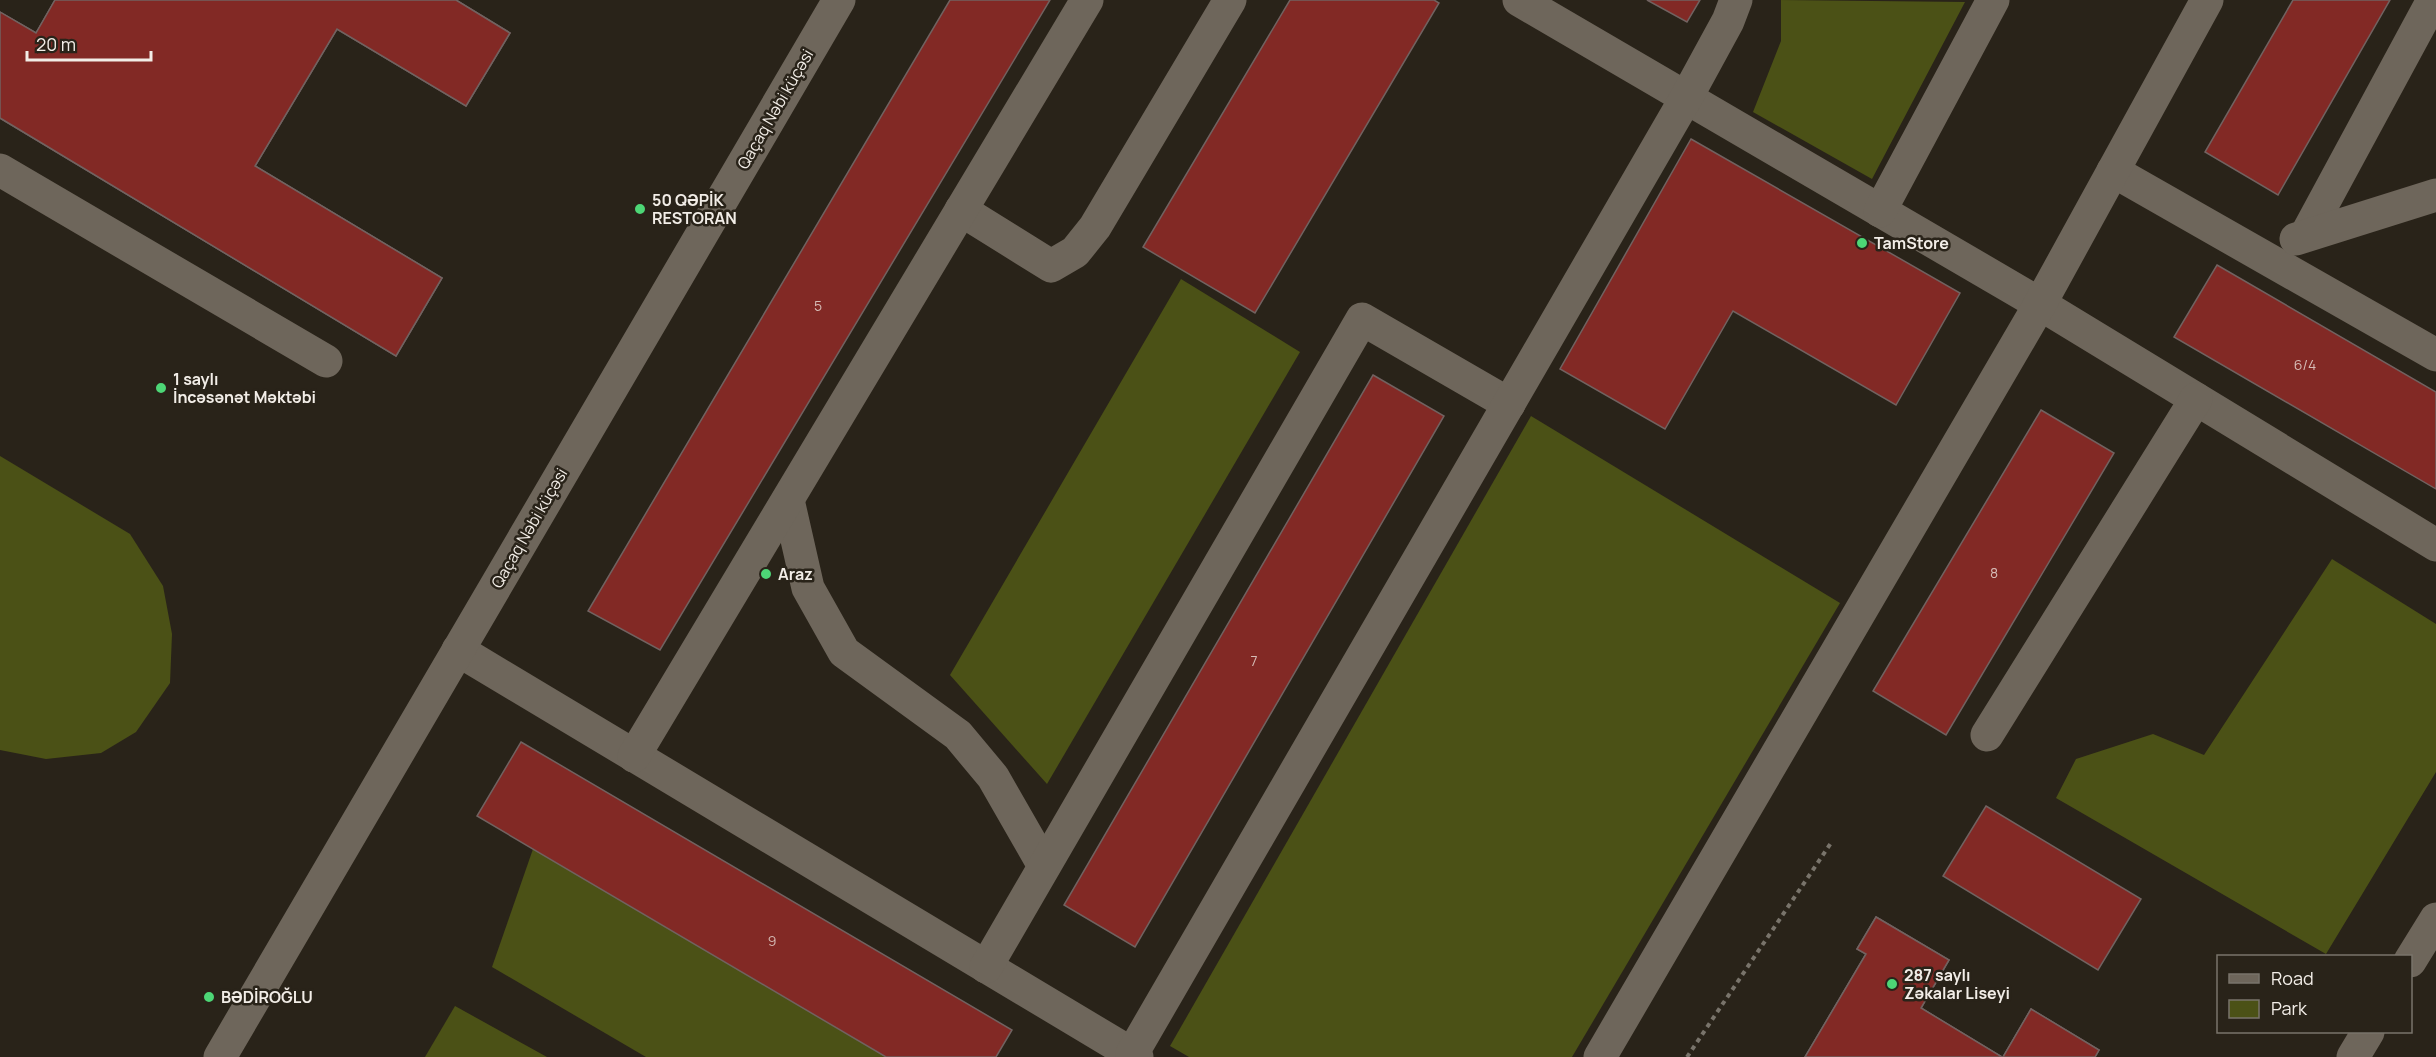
<svg xmlns="http://www.w3.org/2000/svg" width="2436" height="1057" font-family="Manrope,sans-serif">
  <rect width="100%" height="100%" fill="#292319"/>
  <g fill="#4b5116">
    <polygon points="1781,0 1965,2 1872,179 1753,112 1781,41"/>
    <polygon points="1181,279 1300,352 1047,784 950,675"/>
    <polygon points="1531,416 1840,603 1572,1057 1189,1057 1170,1046"/>
    <polygon points="0,456 130,534 163,586 172,634 170,683 136,732 101,753 46,759 0,750"/>
    <polygon points="2332,559 2436,624 2436,772 2326,954 2056,798 2076,759 2153,734 2204,755"/>
    <polygon points="533,849 886,1057 646,1057 492,967"/>
    <polygon points="455,1006 547,1057 425,1057"/>
  </g>
  <g fill="#822925" stroke="#716260" stroke-width="1.5">
    <polygon points="55,0 116,0 81,59 199,130 277,0 456,0 510,33 466,106 337,29 255,166 442,278 396,356 0,118 0,12 36,33"/>
    <polygon points="55,0 456,0 510,33 466,106 337,29 255,166 442,278 396,356 0,118 0,12 36,33"/>
    <polygon points="950,0 1050,0 660,650 588,611"/>
    <polygon points="1290,0 1434,0 1439,3 1255,313 1143,247"/>
    <polygon points="1647,0 1700,0 1687,22"/>
    <polygon points="2293,0 2390,0 2278,195 2205,152"/>
    <polygon points="1691,139 1960,293 1896,405 1733,311 1665,429 1560,369"/>
    <polygon points="2217,265 2436,392 2436,489 2174,337"/>
    <polygon points="1373,375 1444,416 1135,947 1064,905"/>
    <polygon points="2041,410 2114,453 1946,735 1873,691"/>
    <polygon points="521,742 1012,1030 996,1057 886,1057 477,816"/>
    <polygon points="1986,806 2141,899 2098,970 1943,876"/>
    <polygon points="1876,917 1949,960 1921,1008 2002,1057 1957,1057 1909,1029 1892,1057 1805,1057 1866,954 1857,949"/>
    <polygon points="1876,917 1949,960 1921,1008 2002,1057 1805,1057 1866,954 1857,949"/>
    <polygon points="2031,1009 2099,1050 2095,1057 2003,1057"/>
    <polygon points="2031,1009 2099,1050 2095,1057 2003,1057"/>
  </g>
  <g fill="none" stroke-linecap="round" stroke-linejoin="round">
    <polyline stroke="#79746b" stroke-width="4" stroke-dasharray="4.5 4.5" stroke-linecap="butt" points="1687,1057 1831,843"/>
    <g stroke="#6e665b" stroke-width="33">
      <polyline points="1519,0 2040,304 2436,545"/>
      <polyline points="0,170 326,361"/>
      <polyline points="2113,171 2436,355"/>
      <polyline points="961,210 1051,266 1075,252 1095,227 1230,0"/>
      <polyline points="1880,211 1993,0"/>
      <polyline points="2306,235 2433,0"/>
      <polyline points="2296,239 2436,195"/>
      <polyline points="788,500 808,588 844,652 958,735 993,777 1044,866"/>
      <polyline points="458,650 1137,1057"/>
      <polyline points="1987,735 2196,399"/>
      <polyline points="634,756 1087,0"/>
      <polyline points="2410,961 2436,919"/>
      <polyline points="986,967 1362,319 1509,404"/>
      <polyline points="1132,1054 1686,98 1728,21 1736,0"/>
      <polyline points="220,1057 839,0"/>
      <polyline points="1600,1057 2040,304 2207,0"/>
      <polyline points="2353,1057 2368,1032"/>
    </g>
  </g>
  <g fill="#4dd676" stroke="#292319" stroke-width="2">
    <circle cx="640" cy="209" r="6"/>
    <circle cx="1862" cy="243" r="6"/>
    <circle cx="161" cy="388" r="6"/>
    <circle cx="766" cy="574" r="6"/>
    <circle cx="1892" cy="984" r="6"/>
    <circle cx="209" cy="997" r="6"/>
  </g>
  <g text-anchor="middle" dominant-baseline="central" stroke-width="5" stroke-linejoin="round" paint-order="stroke">
    <g font-size="14" fill="#d6bcb6">
      <text x="818" y="305">5</text>
      <text x="2305" y="364">6/4</text>
      <text x="1994" y="572">8</text>
      <text x="1254" y="660">7</text>
      <text x="772" y="940">9</text>
    </g>
    <g font-size="16" fill="#f2ede7" stroke="#292319">
      <text transform="translate(775 109) rotate(-60)">Qaçaq Nəbi küçəsi</text>
      <text transform="translate(529 528) rotate(-60)">Qaçaq Nəbi küçəsi</text>
    </g>
    <g font-size="16" font-weight="bold" fill="#f2ede7" stroke="#292319" text-anchor="start">
      <text x="652" y="200">50 QƏPİK<tspan x="652" dy="18">RESTORAN</tspan></text>
      <text x="1874" y="243">TamStore</text>
      <text x="173" y="379">1 saylı<tspan x="173" dy="18">İncəsənət Məktəbi</tspan></text>
      <text x="778" y="574">Araz</text>
      <text x="1904" y="975">287 saylı<tspan x="1904" dy="18">Zəkalar Liseyi</tspan></text>
      <text x="221" y="997">BƏDİROĞLU</text>
    </g>
  </g>
  <rect x="2217" y="955" width="195" height="78" fill="#292319" stroke="#79746b" stroke-width="1.5"/>
  <rect x="2229" y="974" width="30" height="9" fill="#6e665b" stroke="#79746b" stroke-width="1.5"/>
  <text x="2271" y="985" font-size="18" fill="#f2ede7">Road</text>
  <rect x="2229" y="1000" width="30" height="18" fill="#4b5116" stroke="#79746b" stroke-width="1.5"/>
  <text x="2271" y="1015" font-size="18" fill="#f2ede7">Park</text>
  <path d="M27 51v9h124v-9" fill="none" stroke="#f2ede7" stroke-width="3"/>
  <text x="36" y="51" font-size="18" fill="#f2ede7" stroke="#292319" stroke-width="4.5" paint-order="stroke">20 m</text>
</svg>
